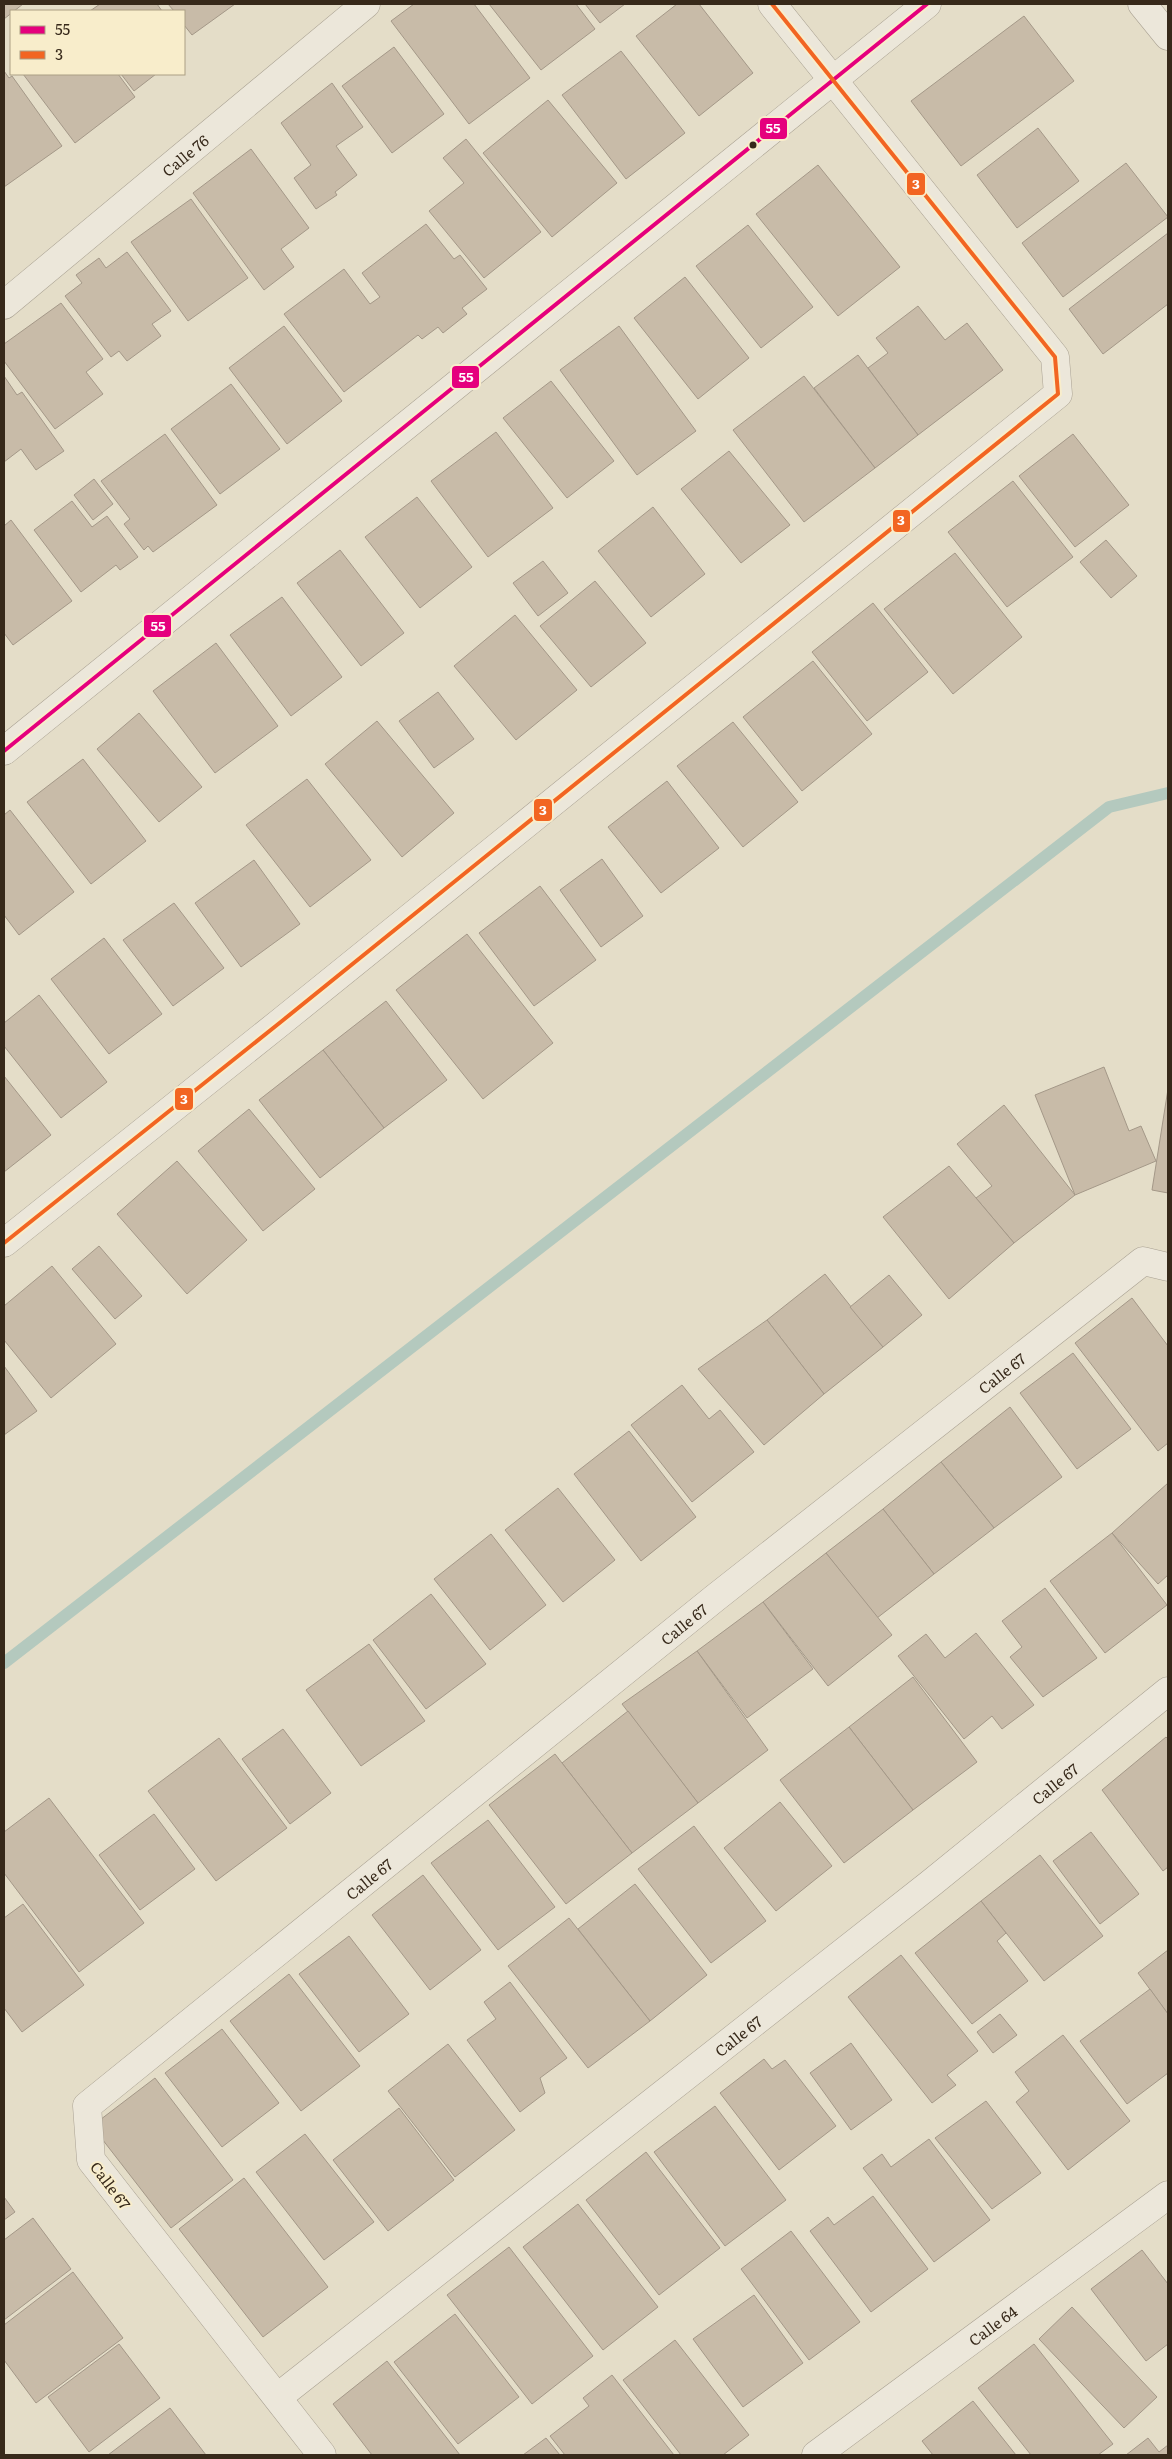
<svg xmlns="http://www.w3.org/2000/svg" width="1172" height="2459" font-family="Literata,serif">
  <rect width="100%" height="100%" fill="#e4ddc8"/>
  <g fill="none" stroke-linecap="round" stroke-linejoin="round">
    <polyline stroke="#b4c9be" stroke-width="12" points="4,1663 1109,807 1168,793"/>
  </g>
  <g fill="#c8bba8" stroke="#a49888">
    <polygon points="4,4 23,4 4,19"/>
    <polygon points="100,4 157,4 162,11 90,11"/>
    <polygon points="168,4 235,4 192,35 184,25 184,11 174,11"/>
    <polygon points="414,4 474,4 530,78 469,124 391,21"/>
    <polygon points="489,4 576,4 595,29 541,70"/>
    <polygon points="585,4 625,4 600,23"/>
    <polygon points="677,4 699,4 753,73 699,116 636,36"/>
    <polygon points="1024,16 1074,81 961,166 911,101"/>
    <polygon points="394,47 444,114 392,153 342,86"/>
    <polygon points="621,51 685,133 626,179 562,95"/>
    <polygon points="4,71 9,78 12,76 62,146 4,187"/>
    <polygon points="23,74 118,74 135,97 75,143"/>
    <polygon points="121,74 156,74 134,91"/>
    <polygon points="332,83 363,127 336,146 357,175 335,192 337,195 316,209 294,178 311,165 281,123"/>
    <polygon points="548,100 617,183 552,237 483,153"/>
    <polygon points="1038,128 1079,181 1017,228 977,175"/>
    <polygon points="466,139 541,232 484,278 429,211 464,183 443,158"/>
    <polygon points="251,149 309,228 281,249 294,267 264,290 193,193"/>
    <polygon points="1126,163 1168,217 1063,297 1022,243"/>
    <polygon points="818,165 900,267 838,316 756,214"/>
    <polygon points="191,199 248,278 188,321 131,242"/>
    <polygon points="426,224 454,259 460,255 487,289 462,308 467,314 443,333 438,327 422,339 418,335 344,392 284,314 344,269 370,304 380,297 362,273"/>
    <polygon points="748,225 813,307 761,348 696,266"/>
    <polygon points="1168,233 1168,304 1103,354 1069,309"/>
    <polygon points="127,252 171,311 152,324 161,336 127,361 119,351 111,357 65,296 82,283 76,275 99,258 106,268"/>
    <polygon points="685,277 749,358 698,399 634,318"/>
    <polygon points="61,303 103,359 86,372 103,394 55,429 4,361 4,344"/>
    <polygon points="918,306 945,340 967,323 1003,370 918,435 868,368 888,353 876,338"/>
    <polygon points="284,326 342,401 287,444 229,368"/>
    <polygon points="619,326 696,431 637,475 560,370"/>
    <polygon points="858,355 918,435 875,468 814,388"/>
    <polygon points="4,376 17,395 22,392 64,451 36,470 21,449 4,462"/>
    <polygon points="804,376 875,468 804,522 733,430"/>
    <polygon points="551,381 614,461 567,498 503,418"/>
    <polygon points="231,384 280,449 220,494 171,429"/>
    <polygon points="496,432 553,508 488,557 431,481"/>
    <polygon points="165,434 217,505 153,552 148,546 144,550 124,524 130,519 101,481"/>
    <polygon points="1073,434 1129,505 1075,547 1019,476"/>
    <polygon points="729,451 790,525 741,563 681,489"/>
    <polygon points="94,479 113,504 93,520 74,495"/>
    <polygon points="1013,481 1073,557 1007,607 948,532"/>
    <polygon points="417,497 472,567 420,608 365,537"/>
    <polygon points="72,501 92,527 107,516 138,557 120,570 116,565 81,592 34,530"/>
    <polygon points="653,507 705,574 651,617 598,551"/>
    <polygon points="11,520 72,601 13,645 4,633 4,526"/>
    <polygon points="1106,540 1137,576 1111,598 1080,562"/>
    <polygon points="340,550 404,633 361,666 297,583"/>
    <polygon points="955,553 1022,637 953,694 884,609"/>
    <polygon points="543,561 568,593 538,616 513,583"/>
    <polygon points="595,581 646,643 591,687 540,626"/>
    <polygon points="282,597 342,677 291,716 230,635"/>
    <polygon points="873,603 928,672 867,721 812,652"/>
    <polygon points="515,615 577,690 516,740 454,666"/>
    <polygon points="216,643 278,726 215,773 153,691"/>
    <polygon points="813,661 872,734 802,791 743,717"/>
    <polygon points="438,692 474,739 434,768 399,721"/>
    <polygon points="139,713 202,787 159,822 97,749"/>
    <polygon points="377,721 454,813 402,857 325,764"/>
    <polygon points="733,722 798,802 743,847 677,766"/>
    <polygon points="83,759 146,841 91,884 27,802"/>
    <polygon points="307,779 371,860 310,907 246,825"/>
    <polygon points="667,781 719,848 661,893 608,827"/>
    <polygon points="10,810 74,892 19,935 4,915 4,815"/>
    <polygon points="602,859 643,916 601,947 560,890"/>
    <polygon points="254,860 300,924 241,967 195,903"/>
    <polygon points="540,886 596,960 534,1006 479,933"/>
    <polygon points="174,903 224,968 173,1006 123,940"/>
    <polygon points="467,934 553,1043 483,1099 396,990"/>
    <polygon points="104,938 162,1014 109,1054 51,979"/>
    <polygon points="39,995 107,1082 61,1118 4,1046 4,1023"/>
    <polygon points="386,1001 447,1080 384,1128 323,1050"/>
    <polygon points="323,1050 384,1128 320,1178 259,1100"/>
    <polygon points="1104,1067 1129,1131 1141,1126 1156,1161 1075,1195 1035,1095"/>
    <polygon points="4,1076 51,1135 4,1172"/>
    <polygon points="1168,1089 1168,1193 1152,1190"/>
    <polygon points="1004,1105 1075,1195 1014,1243 976,1198 992,1186 957,1144"/>
    <polygon points="249,1109 315,1189 263,1231 198,1151"/>
    <polygon points="177,1161 247,1240 187,1294 117,1214"/>
    <polygon points="949,1166 1014,1243 949,1299 883,1217"/>
    <polygon points="99,1246 142,1296 115,1319 72,1269"/>
    <polygon points="52,1266 116,1344 51,1398 4,1340 4,1306"/>
    <polygon points="825,1274 883,1347 824,1394 767,1320"/>
    <polygon points="889,1275 922,1315 883,1347 850,1307"/>
    <polygon points="1132,1298 1168,1346 1168,1443 1158,1451 1075,1343"/>
    <polygon points="767,1320 824,1394 764,1445 698,1369"/>
    <polygon points="1073,1353 1131,1429 1077,1469 1020,1393"/>
    <polygon points="4,1366 37,1411 4,1435"/>
    <polygon points="682,1385 709,1419 720,1410 754,1452 692,1502 631,1425"/>
    <polygon points="1010,1407 1062,1477 994,1528 941,1462"/>
    <polygon points="629,1431 696,1517 641,1561 574,1474"/>
    <polygon points="941,1462 994,1528 934,1574 883,1509"/>
    <polygon points="1168,1483 1168,1575 1158,1584 1112,1533"/>
    <polygon points="558,1488 615,1560 563,1602 505,1530"/>
    <polygon points="883,1509 934,1574 877,1618 826,1553"/>
    <polygon points="1112,1533 1167,1605 1105,1653 1050,1581"/>
    <polygon points="491,1534 546,1605 490,1650 434,1579"/>
    <polygon points="826,1553 892,1635 828,1686 763,1602"/>
    <polygon points="1045,1588 1097,1658 1043,1697 1010,1657 1022,1647 1002,1621"/>
    <polygon points="431,1594 486,1664 426,1709 373,1640"/>
    <polygon points="763,1602 813,1669 747,1718 697,1651"/>
    <polygon points="976,1633 1034,1705 1002,1729 992,1716 964,1739 898,1656 926,1634 945,1658"/>
    <polygon points="369,1644 425,1721 361,1766 306,1690"/>
    <polygon points="697,1651 768,1750 698,1803 622,1704"/>
    <polygon points="913,1677 977,1762 913,1810 849,1727"/>
    <polygon points="628,1711 698,1803 632,1853 562,1763"/>
    <polygon points="849,1727 913,1810 844,1863 780,1780"/>
    <polygon points="283,1729 331,1793 290,1824 242,1759"/>
    <polygon points="1166,1737 1168,1739 1168,1867 1163,1871 1102,1790"/>
    <polygon points="219,1738 287,1828 216,1881 148,1791"/>
    <polygon points="555,1754 632,1853 566,1904 489,1805"/>
    <polygon points="49,1798 144,1923 79,1972 4,1873 4,1832"/>
    <polygon points="780,1802 832,1866 776,1911 724,1848"/>
    <polygon points="154,1814 195,1869 140,1910 99,1855"/>
    <polygon points="488,1820 555,1907 498,1950 431,1863"/>
    <polygon points="694,1826 766,1921 711,1963 638,1869"/>
    <polygon points="1091,1832 1139,1894 1100,1924 1053,1861"/>
    <polygon points="1040,1855 1103,1936 1044,1981 981,1901"/>
    <polygon points="423,1875 481,1950 430,1990 372,1915"/>
    <polygon points="635,1884 707,1975 650,2021 578,1929"/>
    <polygon points="981,1901 1006,1933 997,1941 1028,1981 972,2024 915,1953"/>
    <polygon points="23,1904 84,1985 22,2032 4,2008 4,1918"/>
    <polygon points="569,1918 650,2021 588,2068 508,1966"/>
    <polygon points="349,1936 409,2014 359,2052 299,1974"/>
    <polygon points="1168,1950 1168,2014 1138,1973"/>
    <polygon points="901,1955 978,2051 947,2075 956,2085 932,2103 848,1997"/>
    <polygon points="289,1974 360,2066 301,2111 230,2021"/>
    <polygon points="510,1982 567,2058 540,2078 545,2093 520,2112 467,2040 496,2019 484,2002"/>
    <polygon points="1150,1989 1168,2014 1168,2073 1127,2104 1080,2041"/>
    <polygon points="1000,2014 1017,2035 993,2053 977,2032"/>
    <polygon points="222,2029 279,2103 222,2147 165,2073"/>
    <polygon points="1063,2035 1130,2121 1068,2170 1016,2102 1029,2091 1015,2072"/>
    <polygon points="851,2043 892,2100 851,2130 810,2073"/>
    <polygon points="448,2044 515,2130 455,2177 388,2091"/>
    <polygon points="764,2059 772,2069 785,2060 836,2126 779,2170 720,2093"/>
    <polygon points="155,2078 233,2180 171,2228 92,2126"/>
    <polygon points="986,2101 1041,2173 992,2209 935,2138"/>
    <polygon points="715,2106 786,2200 725,2246 654,2152"/>
    <polygon points="399,2108 454,2180 388,2231 333,2160"/>
    <polygon points="305,2134 374,2222 324,2260 256,2172"/>
    <polygon points="929,2139 990,2220 934,2262 863,2168 882,2154 891,2167"/>
    <polygon points="646,2152 720,2248 659,2295 586,2200"/>
    <polygon points="244,2178 328,2287 263,2337 179,2229"/>
    <polygon points="873,2196 928,2269 871,2312 810,2231 828,2217 834,2225"/>
    <polygon points="4,2197 15,2212 4,2220"/>
    <polygon points="578,2204 658,2307 603,2350 523,2247"/>
    <polygon points="33,2218 71,2269 4,2320 4,2240"/>
    <polygon points="791,2231 860,2322 809,2360 741,2269"/>
    <polygon points="509,2247 593,2356 532,2404 447,2295"/>
    <polygon points="1142,2250 1168,2284 1168,2344 1146,2361 1091,2289"/>
    <polygon points="73,2272 123,2338 36,2403 4,2360 4,2325"/>
    <polygon points="754,2295 803,2363 743,2407 693,2339"/>
    <polygon points="1072,2307 1157,2397 1124,2428 1039,2339"/>
    <polygon points="455,2314 519,2397 458,2444 394,2362"/>
    <polygon points="675,2340 749,2435 723,2455 681,2455 623,2380"/>
    <polygon points="119,2344 160,2398 89,2452 48,2397"/>
    <polygon points="1034,2344 1113,2444 1098,2455 1031,2455 978,2388"/>
    <polygon points="387,2361 460,2455 372,2455 333,2404"/>
    <polygon points="612,2375 674,2455 565,2455 550,2436 589,2406 583,2398"/>
    <polygon points="973,2401 1016,2455 933,2455 922,2441"/>
    <polygon points="170,2408 206,2455 108,2455"/>
    <polygon points="546,2438 560,2455 523,2455"/>
    <polygon points="1148,2438 1159,2452 1168,2445 1168,2455 1126,2455"/>
  </g>
  <g fill="none" stroke-linecap="round" stroke-linejoin="round">
    <g stroke="#a9a192" stroke-width="29">
      <g id="minor">
        <polyline points="1142,4 1168,36"/>
        <path id="s1" d="M4 305 366 4"/>
        <polyline points="4,751 927,4"/>
        <polyline points="4,1243 282,1021 1058,394 1055,357 772,4"/>
        <path id="s2" d="M278 2397 930 1884 1168 1691"/>
        <path id="s3" d="M322 2455 91 2160 87 2106 715 1598 1143 1261 1168 1267"/>
        <path id="s4" d="M816 2455 1168 2195"/>
      </g>
    </g>
    <use href="#minor" stroke="#ece7da" stroke-width="28"/>
    <g stroke="#f8edcb" stroke-width="8">
      <polyline id="bus-1" points="4,751 927,4"/>
    </g>
    <g stroke="#f8edcb" stroke-width="8">
      <polyline id="bus-2" points="4,1243 282,1021 1058,394 1055,357 772,4"/>
    </g>
    <use href="#bus-1" stroke="#e5007d" stroke-width="4"/>
    <use href="#bus-2" stroke="#f26522" stroke-width="4"/>
  </g>
  <circle fill="#37291a" stroke="#f8edcb" stroke-width="2" cx="753" cy="145" r="4.5"/>
  <g text-anchor="middle" dominant-baseline="central" stroke-width="4" stroke-linejoin="round" paint-order="stroke">
    <g font-size="15" fill="#37291a" stroke="#f8edcb">
      <text stroke="none"><textPath href="#s1" startOffset="235">Calle 76</textPath></text>
      <text stroke="none"><textPath href="#s3" startOffset="1601">Calle 67</textPath></text>
      <text stroke="none"><textPath href="#s3" startOffset="1196">Calle 67</textPath></text>
      <text stroke="none"><textPath href="#s2" startOffset="990">Calle 67</textPath></text>
      <text stroke="none"><textPath href="#s3" startOffset="791">Calle 67</textPath></text>
      <text stroke="none"><textPath href="#s2" startOffset="585">Calle 67</textPath></text>
      <text transform="translate(111 2185) rotate(53)">Calle 67</text>
      <text stroke="none"><textPath href="#s4" startOffset="219">Calle 64</textPath></text>
    </g>
  </g>
  <g stroke="#f8edcb" stroke-width="2">
    <rect x="759" y="117" width="29" height="23" rx="5" fill="#e5007d"/>
    <rect x="906" y="172" width="20" height="24" rx="5" fill="#f26522"/>
    <rect x="451" y="365" width="29" height="24" rx="5" fill="#e5007d"/>
    <rect x="892" y="509" width="19" height="24" rx="5" fill="#f26522"/>
    <rect x="143" y="614" width="29" height="24" rx="5" fill="#e5007d"/>
    <rect x="533" y="798" width="20" height="24" rx="5" fill="#f26522"/>
    <rect x="174" y="1087" width="20" height="24" rx="5" fill="#f26522"/>
  </g>
  <g font-size="14" text-anchor="middle" font-weight="bold" fill="#fff">
    <text x="773" y="133">55</text>
    <text x="916" y="189">3</text>
    <text x="466" y="382">55</text>
    <text x="901" y="525">3</text>
    <text x="158" y="631">55</text>
    <text x="543" y="815">3</text>
    <text x="184" y="1104">3</text>
  </g>
  <rect width="1172" height="2459" fill="none" stroke="#37291a" stroke-width="10"/>
  <rect x="10" y="10" width="175" height="65" fill="#f8edcb" stroke="#ab9f84"/>
  <rect x="20" y="26" width="25" height="8" fill="#e5007d" stroke="#ab9f84"/>
  <text x="55" y="35" font-size="15" fill="#37291a">55</text>
  <rect x="20" y="51" width="25" height="8" fill="#f26522" stroke="#ab9f84"/>
  <text x="55" y="60" font-size="15" fill="#37291a">3</text>
</svg>
